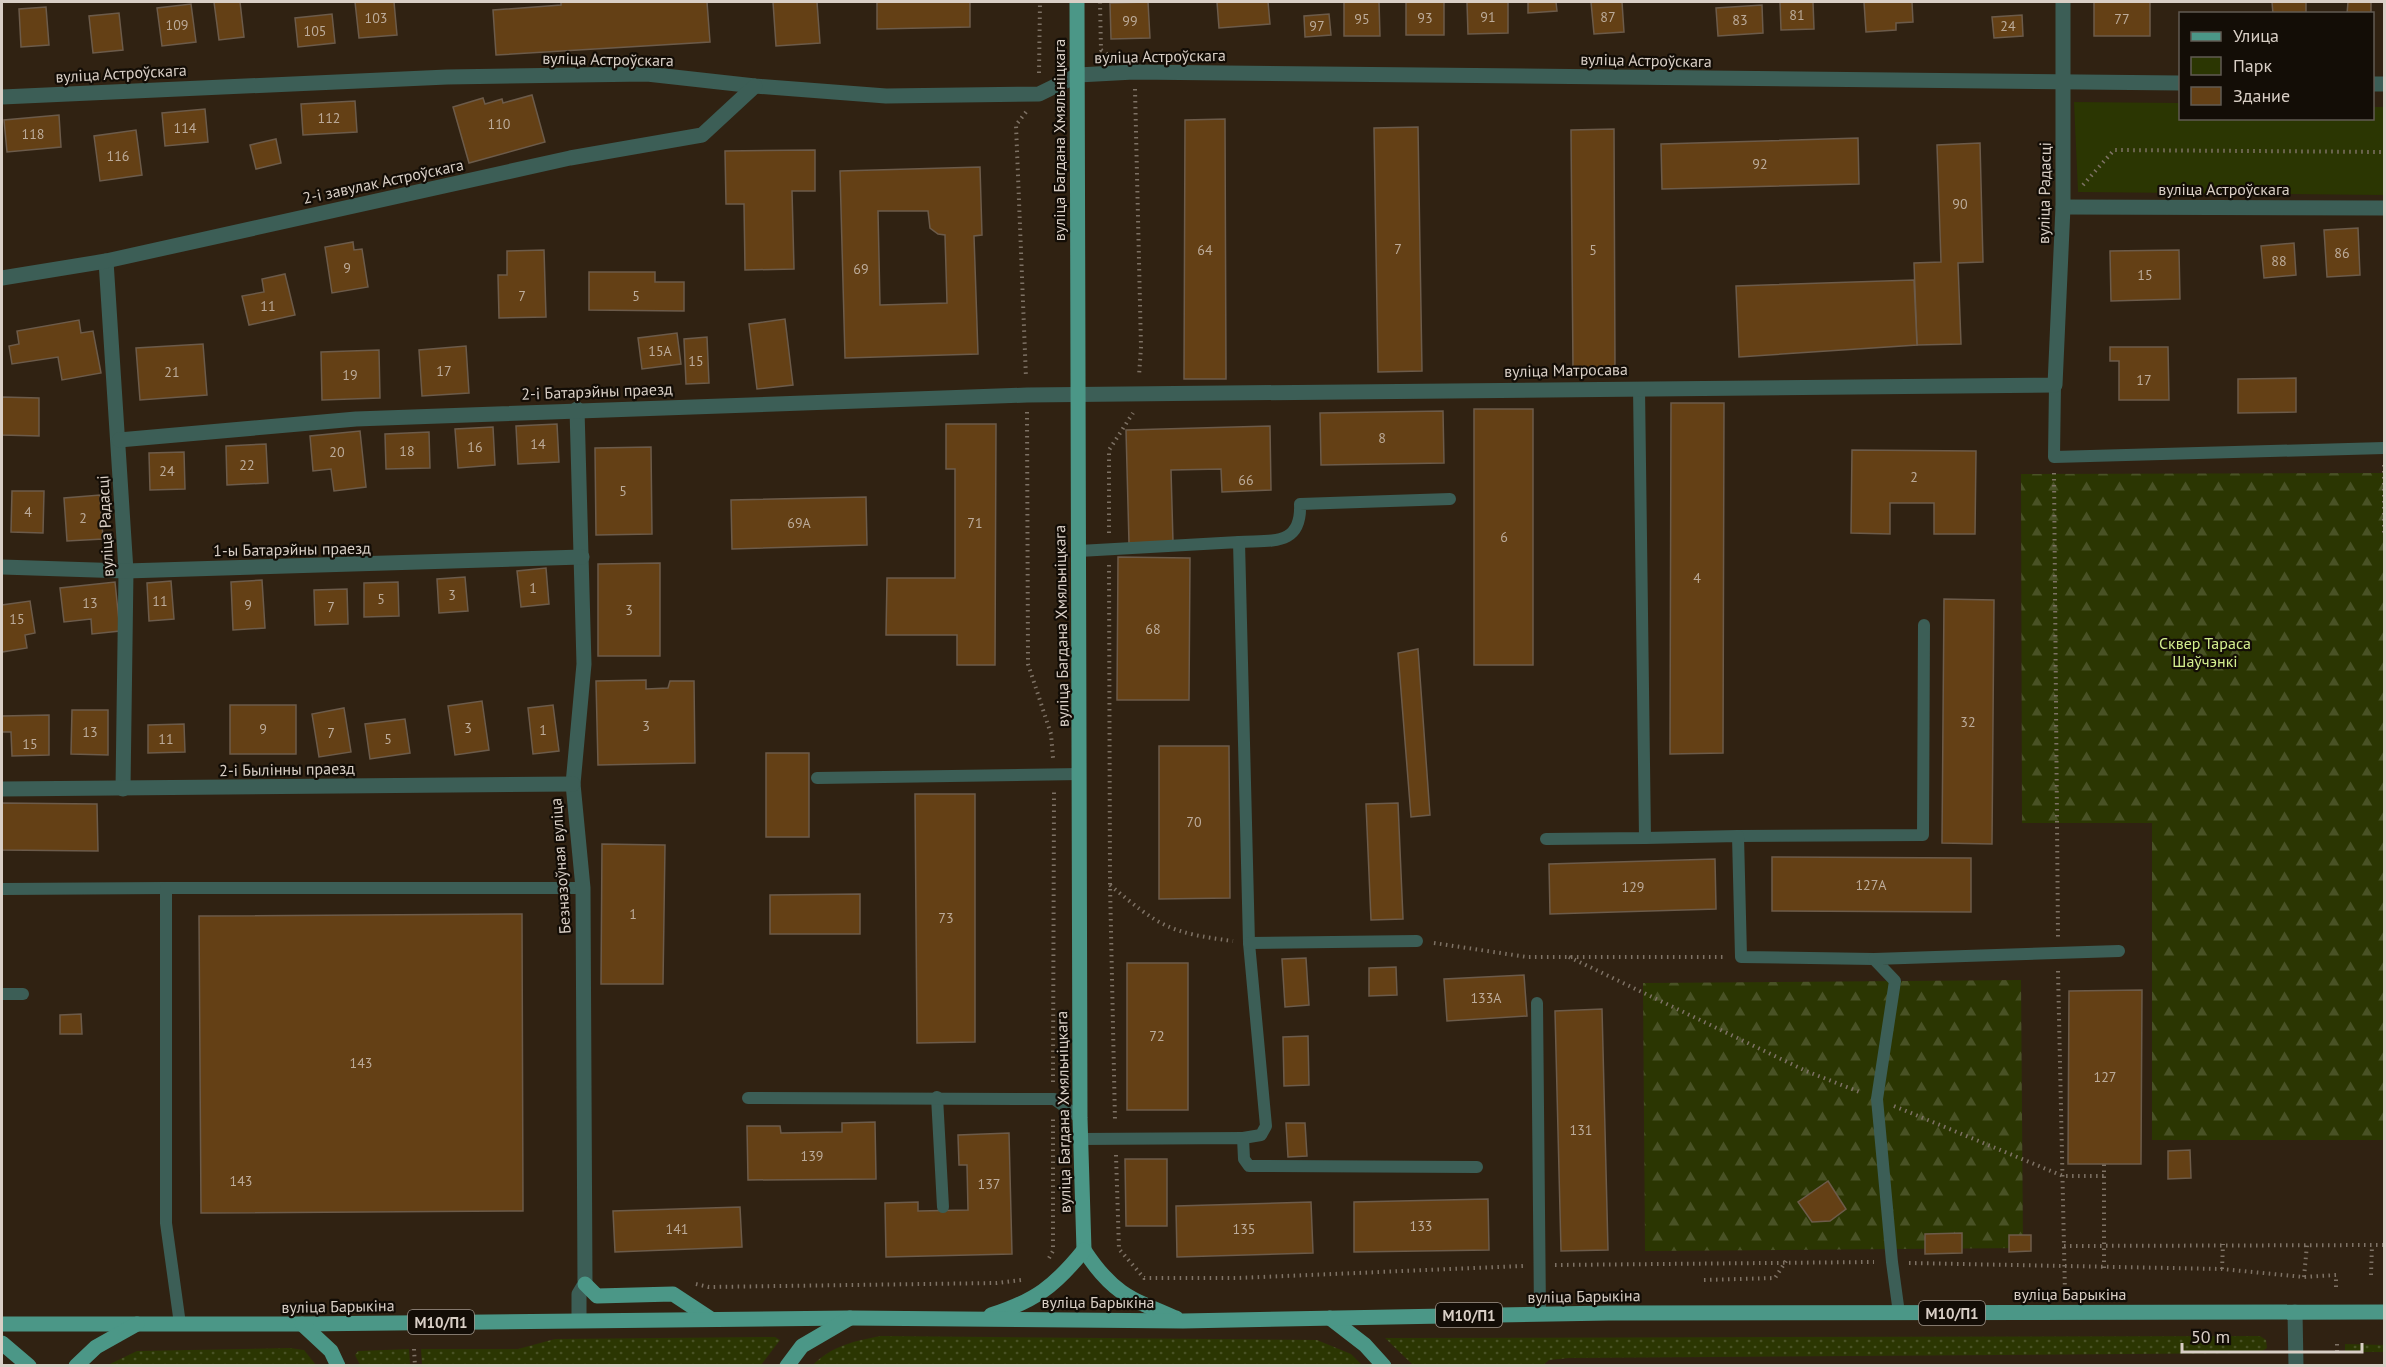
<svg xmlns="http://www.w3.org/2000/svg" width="2386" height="1367" font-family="'PT Sans',sans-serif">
  <defs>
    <pattern id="grass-dots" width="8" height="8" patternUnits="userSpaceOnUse" patternTransform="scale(1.5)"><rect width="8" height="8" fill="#2b3602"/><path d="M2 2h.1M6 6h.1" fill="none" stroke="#495225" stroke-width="1.8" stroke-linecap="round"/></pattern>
    <pattern id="forest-firs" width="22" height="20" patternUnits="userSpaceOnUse" patternTransform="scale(1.5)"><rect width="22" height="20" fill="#2b3602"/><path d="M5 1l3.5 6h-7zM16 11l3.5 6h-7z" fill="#495225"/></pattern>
  </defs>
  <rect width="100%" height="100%" fill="#302212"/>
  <g fill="url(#grass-dots)">
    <path d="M880 1336 1317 1340 1351 1354 1362 1365H813C831 1346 855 1341 880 1336Z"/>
    <polygon points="2260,1336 2266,1340 2267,1348 2259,1353 1569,1358 1549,1360 1542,1366 1413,1365 1385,1338"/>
    <polygon points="775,1337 780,1340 761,1365 422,1365 421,1349 518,1349 555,1339"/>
    <polygon points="2345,1344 2384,1345 2384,1352 2345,1352"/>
    <polygon points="290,1348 304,1350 316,1365 108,1365 137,1351"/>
    <polygon points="409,1349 410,1365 360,1365 355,1355 358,1351"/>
  </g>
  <g fill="url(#forest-firs)">
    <polygon points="2384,473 2384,1140 2152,1140 2152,823 2022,823 2021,474"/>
    <polygon points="2021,980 2023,1248 1645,1251 1643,983"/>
  </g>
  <polygon fill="#2b3602" points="2074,102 2180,103 2180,118 2372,118 2373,107 2384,107 2384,195 2078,192"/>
  <g fill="#644015" stroke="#6c5b4a" stroke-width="1.5" fill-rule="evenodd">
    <polygon points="214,2 240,2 244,37 219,40"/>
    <polygon points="355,2 394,2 397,35 359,38"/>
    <polygon points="561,2 707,2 710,42 496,55 493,10 561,5"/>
    <polygon points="773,2 817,2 820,43 776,46"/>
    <polygon points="877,2 970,2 970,27 877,29"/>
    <polygon points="1148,2 1150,38 1111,39 1110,3"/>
    <polygon points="1217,2 1268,2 1270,24 1219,28"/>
    <polygon points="1344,2 1379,2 1380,36 1344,36"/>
    <rect x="1406" y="2" width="38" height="33"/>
    <polygon points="1467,2 1508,2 1508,33 1468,34"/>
    <polygon points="1528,2 1556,2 1557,11 1528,13"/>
    <polygon points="1591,2 1622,2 1624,32 1594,34"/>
    <polygon points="1780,2 1813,2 1814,29 1781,30"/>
    <polygon points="1864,2 1912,2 1913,22 1896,23 1896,30 1866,32"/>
    <rect x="2094" y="2" width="56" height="34"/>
    <polygon points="2272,2 2306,2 2306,14 2273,14"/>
    <polygon points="2348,2 2371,2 2371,14 2347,14"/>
    <polygon points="191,4 196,42 162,46 157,8"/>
    <polygon points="1762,5 1763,33 1718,36 1716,8"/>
    <polygon points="46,7 49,45 21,47 19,9"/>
    <polygon points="119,13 123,50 93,53 89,16"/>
    <polygon points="332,14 335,43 298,47 295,18"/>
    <polygon points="1329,14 1331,35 1305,37 1304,16"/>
    <polygon points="2022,15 2023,36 1994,38 1992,17"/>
    <polygon points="532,95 545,142 469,163 453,107 483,98 485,104 502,99 503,103"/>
    <polygon points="355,101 357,132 303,135 301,104"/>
    <polygon points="205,109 208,142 165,146 162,113"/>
    <polygon points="59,115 61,147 7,152 4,120"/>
    <polygon points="1225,119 1226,379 1184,379 1185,120"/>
    <polygon points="1418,127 1422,371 1378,372 1374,128"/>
    <polygon points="1614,129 1615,370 1573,371 1571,130"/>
    <polygon points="136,130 142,175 100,181 94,136"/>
    <polygon points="1858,138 1859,184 1662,189 1661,144"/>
    <polygon points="276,139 281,163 256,169 250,145"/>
    <polygon points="1980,143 1983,262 1958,263 1961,344 1917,345 1914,263 1941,262 1937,145"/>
    <polygon points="815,150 815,191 792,191 794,269 745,270 744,204 726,204 725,151"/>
    <path d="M980 167 982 235 974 236 978 354 845 358 840 171ZM878 211H928L930 228 938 234 945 235 947 303 880 305Z"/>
    <polygon points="2358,228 2360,275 2327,277 2324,230"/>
    <polygon points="353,242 354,250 362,249 368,287 332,293 325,247"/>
    <polygon points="2294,243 2296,275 2264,278 2261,246"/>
    <polygon points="544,250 546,317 499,318 498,275 507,275 507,251"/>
    <polygon points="2179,250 2180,299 2111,301 2110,251"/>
    <polygon points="589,272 655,272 655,282 684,282 684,311 589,310"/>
    <polygon points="285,274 295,315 249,325 242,296 264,292 262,279"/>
    <polygon points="1914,280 1917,345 1739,357 1736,286"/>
    <polygon points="785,319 793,385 757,389 749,324"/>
    <polygon points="79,320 81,333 93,331 101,373 62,380 58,357 12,364 9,346 19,344 17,331"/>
    <polygon points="677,333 681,364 642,369 638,338"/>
    <polygon points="707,337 709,383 686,384 684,339"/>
    <polygon points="203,344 207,395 140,400 136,348"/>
    <polygon points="466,346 469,393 422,396 419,350"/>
    <polygon points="2110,347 2168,347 2169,400 2119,400 2119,361 2110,361"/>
    <polygon points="379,350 380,398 322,400 321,352"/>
    <polygon points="2296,378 2296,412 2238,413 2238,379"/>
    <polygon points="2,397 39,398 39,436 2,435"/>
    <polygon points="1671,403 1724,403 1723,753 1670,754"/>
    <rect x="1474" y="409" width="59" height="256"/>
    <polygon points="1443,411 1444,463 1321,465 1320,413"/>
    <polygon points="557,424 559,462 518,464 516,426"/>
    <polygon points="946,424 996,424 995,665 957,665 957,635 886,635 887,578 955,578 955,469 946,469"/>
    <polygon points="1270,426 1271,490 1222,492 1221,469 1171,470 1173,542 1129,543 1126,430"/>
    <polygon points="493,427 495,465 458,468 455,429"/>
    <polygon points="360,431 366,487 334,491 331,469 313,471 310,436"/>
    <polygon points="429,432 430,468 386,469 385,434"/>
    <polygon points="266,444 268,483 227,485 226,446"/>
    <polygon points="651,447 652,534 596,535 595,448"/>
    <polygon points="1852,450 1976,451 1975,534 1934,534 1934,503 1890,503 1890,534 1851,533"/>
    <polygon points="184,452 185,489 150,490 149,453"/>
    <polygon points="12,491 44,491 43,533 11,532"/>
    <polygon points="100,495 103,539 67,541 64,498"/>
    <polygon points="866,497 867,545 732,549 731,500"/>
    <polygon points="1118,557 1190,558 1189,700 1117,700"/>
    <polygon points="660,563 660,656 598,656 598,564"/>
    <polygon points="546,568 549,604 521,607 517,571"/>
    <polygon points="465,577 468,611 439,613 437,579"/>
    <polygon points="262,580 265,628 233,630 231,582"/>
    <polygon points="171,581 174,619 149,621 147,583"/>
    <polygon points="115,582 120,631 92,634 91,619 64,622 60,588"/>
    <polygon points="398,582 399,616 364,617 364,583"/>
    <polygon points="347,589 348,624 315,625 314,590"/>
    <polygon points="1944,599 1994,600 1992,844 1942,843"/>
    <polygon points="30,601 35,633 25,635 27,648 2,652 2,605"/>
    <polygon points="1418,649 1430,815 1411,817 1398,653"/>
    <polygon points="646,680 646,689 668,688 670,681 694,681 695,763 598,765 596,681"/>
    <polygon points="482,701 489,750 455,755 448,706"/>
    <rect x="230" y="705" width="66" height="49"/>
    <polygon points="553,705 559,751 533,754 528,708"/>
    <polygon points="344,708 351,752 319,757 312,714"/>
    <polygon points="72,710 108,710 108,755 71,754"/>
    <polygon points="49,715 49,755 12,756 11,732 2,732 2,716"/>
    <polygon points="405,719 410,753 370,759 365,724"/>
    <polygon points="184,724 185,752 148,753 148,725"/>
    <polygon points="1159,746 1229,746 1230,898 1159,899"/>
    <rect x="766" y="753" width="43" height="84"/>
    <polygon points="915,794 975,794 975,1042 917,1043"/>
    <polygon points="2,803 97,804 98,851 2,850"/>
    <polygon points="1398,803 1403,919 1371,920 1366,804"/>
    <polygon points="602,844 665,845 663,984 601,984"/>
    <polygon points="1772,857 1971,858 1971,912 1772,911"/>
    <polygon points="1715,859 1716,909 1550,914 1549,864"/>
    <polygon points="860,894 860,934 770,934 770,895"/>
    <polygon points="522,914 523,1211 201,1213 199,916"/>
    <polygon points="1306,958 1309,1005 1285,1007 1282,959"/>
    <rect x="1127" y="963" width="61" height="147"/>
    <polygon points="1396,967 1397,995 1369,996 1369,968"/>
    <polygon points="1524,975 1527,1016 1447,1021 1444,979"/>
    <polygon points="2142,990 2141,1164 2068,1164 2069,991"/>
    <polygon points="1602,1009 1608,1250 1561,1251 1555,1011"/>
    <polygon points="81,1014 82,1034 60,1034 60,1015"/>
    <polygon points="1308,1036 1309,1085 1284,1086 1283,1037"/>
    <polygon points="875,1122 876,1179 748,1180 747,1126 780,1126 781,1133 842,1132 842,1123"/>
    <polygon points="1286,1123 1305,1123 1307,1156 1288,1157"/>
    <polygon points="1009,1133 1012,1254 886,1257 885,1203 918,1202 918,1211 968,1210 967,1165 959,1165 958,1135"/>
    <polygon points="2190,1150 2191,1178 2168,1179 2168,1151"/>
    <polygon points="1125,1159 1167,1159 1167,1226 1126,1226"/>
    <polygon points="1828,1181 1846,1209 1830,1221 1812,1222 1798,1202"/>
    <polygon points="1488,1199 1489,1250 1354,1252 1354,1202"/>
    <polygon points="1311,1202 1313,1253 1177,1257 1176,1206"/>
    <polygon points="740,1207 742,1247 615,1252 613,1211"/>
    <polygon points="1962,1233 1962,1253 1925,1254 1925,1234"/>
    <polygon points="2009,1235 2031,1235 2031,1251 2009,1252"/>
  </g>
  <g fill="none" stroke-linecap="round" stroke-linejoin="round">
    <g stroke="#7e7265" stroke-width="4" stroke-dasharray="1.5 4.5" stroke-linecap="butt">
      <polyline points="1100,2 1101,50 1107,54"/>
      <polyline points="1039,73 1040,2"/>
      <polyline points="1135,89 1141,347 1139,376"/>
      <polyline points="1026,112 1016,125 1026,378"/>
      <polyline points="2083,185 2114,150 2384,152"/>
      <polyline points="1027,412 1028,664 1051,734 1053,758"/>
      <polyline points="2384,465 2384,536"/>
      <polyline points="2054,473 2058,937"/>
      <polyline points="1109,533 1109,450 1133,413"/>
      <polyline points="1109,565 1110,884 1115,1121"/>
      <path d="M1110 885C1159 926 1169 933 1233 941"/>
      <polyline points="1434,943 1527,957 1725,957"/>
      <polyline points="1569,957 1806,1071 1862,1093"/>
      <polyline points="2058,971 2065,1293"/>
      <polyline points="1053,1082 1054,792"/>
      <polyline points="1894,1106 2063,1176 2105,1176"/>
      <polyline points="1116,1155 1119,1249 1144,1278 1238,1278 1523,1266"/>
      <polyline points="2064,1246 2384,1245"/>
      <polyline points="1049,1258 1053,1251 1053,1119"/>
      <polyline points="1909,1263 2222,1269 2304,1277 2336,1275 2336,1289"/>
      <polyline points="1555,1265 1874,1262"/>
      <polyline points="2104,1268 2104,1164"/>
      <polyline points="2222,1269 2223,1244"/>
      <polyline points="2371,1275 2372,1245"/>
      <polyline points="2304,1277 2307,1245"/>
      <polyline points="1704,1280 1775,1278 1786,1261"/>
      <polyline points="696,1284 709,1287 997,1283 1021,1280"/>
      <polyline points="2337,1344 2337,1351"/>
      <polyline points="414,1349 415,1366"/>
    </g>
    <g stroke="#3c5e56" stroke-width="12">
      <polyline points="2055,385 2054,457 2384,448"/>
      <path d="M1239 542C1271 540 1302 547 1300 504L1450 499"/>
      <polyline points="1079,551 1239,542 1249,943 1266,1126 1261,1135 1243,1138"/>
      <polyline points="817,778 1080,774"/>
      <polyline points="1738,836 1923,835 1924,625"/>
      <polyline points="1645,838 1738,836 1741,957 1874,959"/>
      <polyline points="1546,839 1645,838 1639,388"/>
      <polyline points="2,889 166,888"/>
      <polyline points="1249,943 1417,941"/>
      <polyline points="2,994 23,994"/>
      <polyline points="1537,1003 1540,1314"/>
      <polyline points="937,1097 943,1207"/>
      <polyline points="748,1098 1054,1099 1080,1118"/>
      <polyline points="1080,1139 1243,1138 1244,1159 1249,1166 1477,1167"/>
      <polyline points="1899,1313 1892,1262 1877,1099 1895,981 1874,959 2119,951"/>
      <polyline points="180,1324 166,1223 166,888 583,888"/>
    </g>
    <g stroke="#3c5e56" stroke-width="15">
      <polyline points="2372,84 2384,84"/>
      <polyline points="2,97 447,77 647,74 755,86 886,96 1039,94 1078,75 1134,72 2180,83"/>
      <polyline points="2063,207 2384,208"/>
      <polyline points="106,261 126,571 123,789"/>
      <polyline points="2,278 106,261 570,158 702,135 755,86"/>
      <polyline points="577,409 584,664 573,784 583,888 585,1284 579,1294 579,1320"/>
      <polyline points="119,440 356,419 1027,395 2055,385 2063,207 2063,2"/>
      <polyline points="2,567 126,571 582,557"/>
      <polyline points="2,789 573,784"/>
      <polyline points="2295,1312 2296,1366"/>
    </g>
    <g stroke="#4b9787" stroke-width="15">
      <polyline points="1077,2 1080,1118 1084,1250"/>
      <path d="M1084 1250C1112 1293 1130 1299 1176 1318"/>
      <polyline points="585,1284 597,1296 673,1294 711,1319"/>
      <path d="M991 1315C1035 1301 1055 1286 1084 1250"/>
      <polyline points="1330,1318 1365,1345 1384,1366"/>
      <polyline points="2,1324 302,1324 850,1318 1183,1321 1609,1313 2384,1312"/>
      <polyline points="302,1324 331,1351 338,1366"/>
      <polyline points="2,1343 29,1366"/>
      <polyline points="76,1366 96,1347 137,1324"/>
      <polyline points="787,1366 802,1346 850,1318"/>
    </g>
  </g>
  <g text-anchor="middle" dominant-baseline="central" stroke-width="4.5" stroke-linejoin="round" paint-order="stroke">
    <g font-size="14" fill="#bcab9a">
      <text x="1797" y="15">81</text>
      <text x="1488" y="17">91</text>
      <text x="1608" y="17">87</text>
      <text x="376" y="18">103</text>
      <text x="1425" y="18">93</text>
      <text x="1362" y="19">95</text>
      <text x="2122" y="19">77</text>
      <text x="1740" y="20">83</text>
      <text x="1130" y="21">99</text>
      <text x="177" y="25">109</text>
      <text x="1317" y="26">97</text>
      <text x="2008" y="26">24</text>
      <text x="315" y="31">105</text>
      <text x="329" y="118">112</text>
      <text x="499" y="124">110</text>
      <text x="185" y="128">114</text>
      <text x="33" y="134">118</text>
      <text x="118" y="156">116</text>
      <text x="1760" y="164">92</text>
      <text x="1960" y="204">90</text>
      <text x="1398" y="249">7</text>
      <text x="1205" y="250">64</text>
      <text x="1593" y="250">5</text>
      <text x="2342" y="253">86</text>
      <text x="2279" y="261">88</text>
      <text x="347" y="268">9</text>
      <text x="861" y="269">69</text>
      <text x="2145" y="275">15</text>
      <text x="522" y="296">7</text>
      <text x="636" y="296">5</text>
      <text x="268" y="306">11</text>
      <text x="660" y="351">15А</text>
      <text x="696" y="361">15</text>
      <text x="444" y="371">17</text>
      <text x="172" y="372">21</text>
      <text x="350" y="375">19</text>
      <text x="2144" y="380">17</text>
      <text x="1382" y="438">8</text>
      <text x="538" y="444">14</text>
      <text x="475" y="447">16</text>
      <text x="407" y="451">18</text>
      <text x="337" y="452">20</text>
      <text x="247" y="465">22</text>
      <text x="167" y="471">24</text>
      <text x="1914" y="477">2</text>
      <text x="1246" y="480">66</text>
      <text x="623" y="491">5</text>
      <text x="28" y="512">4</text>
      <text x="83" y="518">2</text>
      <text x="799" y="523">69А</text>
      <text x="975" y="523">71</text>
      <text x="1504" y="537">6</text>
      <text x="1697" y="578">4</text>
      <text x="533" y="588">1</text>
      <text x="452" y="595">3</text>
      <text x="381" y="599">5</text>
      <text x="160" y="601">11</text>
      <text x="90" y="603">13</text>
      <text x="248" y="605">9</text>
      <text x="331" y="607">7</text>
      <text x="629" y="610">3</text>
      <text x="17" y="619">15</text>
      <text x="1153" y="629">68</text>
      <text x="1968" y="722">32</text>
      <text x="646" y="726">3</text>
      <text x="468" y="728">3</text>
      <text x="263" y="729">9</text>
      <text x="543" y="730">1</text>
      <text x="90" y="732">13</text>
      <text x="331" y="733">7</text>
      <text x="166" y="739">11</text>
      <text x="388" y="739">5</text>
      <text x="30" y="744">15</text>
      <text x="1194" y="822">70</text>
      <text x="1871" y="885">127А</text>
      <text x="1633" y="887">129</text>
      <text x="633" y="914">1</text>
      <text x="946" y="918">73</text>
      <text x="1486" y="998">133А</text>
      <text x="1157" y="1036">72</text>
      <text x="361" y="1063">143</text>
      <text x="2105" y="1077">127</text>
      <text x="1581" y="1130">131</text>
      <text x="812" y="1156">139</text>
      <text x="241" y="1181">143</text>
      <text x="989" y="1184">137</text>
      <text x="1421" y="1226">133</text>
      <text x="677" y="1229">141</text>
      <text x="1244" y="1229">135</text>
    </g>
    <g fill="#130d06" stroke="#9e958c" stroke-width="1.5">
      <rect x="1919" y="1301" width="66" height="24" rx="4.5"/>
      <rect x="1436" y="1303" width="66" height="24" rx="4.5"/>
      <rect x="408" y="1310" width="66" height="24" rx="4.5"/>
    </g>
    <g font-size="15" font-weight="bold" fill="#d9cfc6">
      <text x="1952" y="1313">М10/П1</text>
      <text x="1469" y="1315">М10/П1</text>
      <text x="441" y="1322">М10/П1</text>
    </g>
    <g font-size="16" fill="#d9cfc6" stroke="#130d06">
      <text transform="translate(1160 56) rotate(-1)">вуліца Астроўскага</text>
      <text transform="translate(608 59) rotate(1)">вуліца Астроўскага</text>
      <text transform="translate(1646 60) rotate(1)">вуліца Астроўскага</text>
      <text transform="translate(121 73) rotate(-3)">вуліца Астроўскага</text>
      <text transform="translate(1059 140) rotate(-90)">вуліца Багдана Хмяльніцкага</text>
      <text transform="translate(383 181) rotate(-12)">2-і завулак Астроўскага</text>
      <text x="2224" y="189">вуліца Астроўскага</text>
      <text transform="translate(2044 193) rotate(-89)">вуліца Радасці</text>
      <text transform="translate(1566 370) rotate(-1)">вуліца Матросава</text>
      <text transform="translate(597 391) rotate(-2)">2-і Батарэйны праезд</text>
      <text transform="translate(105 526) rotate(-93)">вуліца Радасці</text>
      <text transform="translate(292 549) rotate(-1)">1-ы Батарэйны праезд</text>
      <text transform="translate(1061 626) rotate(-91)">вуліца Багдана Хмяльніцкага</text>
      <text transform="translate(287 769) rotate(-1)">2-і Былінны праезд</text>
      <text transform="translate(560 866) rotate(-94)">Безназоўная вуліца</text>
      <text transform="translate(1063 1112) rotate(-91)">вуліца Багдана Хмяльніцкага</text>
      <text x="2070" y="1294">вуліца Барыкіна</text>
      <text transform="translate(1584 1296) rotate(-1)">вуліца Барыкіна</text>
      <text x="1098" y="1302">вуліца Барыкіна</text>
      <text transform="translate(338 1306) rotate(-1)">вуліца Барыкіна</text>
    </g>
    <g font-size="16" fill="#d4ef8f" stroke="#130d06">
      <text x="2205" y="643">Сквер Тараса<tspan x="2205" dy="18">Шаўчэнкі</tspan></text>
    </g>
  </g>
  <rect width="2386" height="1367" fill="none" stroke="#d9cfc6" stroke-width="6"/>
  <rect x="2179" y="12" width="195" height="108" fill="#130d06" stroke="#625b53" stroke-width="1.5"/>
  <rect x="2191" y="32" width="30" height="9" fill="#4b9787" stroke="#625b53" stroke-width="1.5"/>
  <text x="2233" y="42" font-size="18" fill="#d9cfc6">Улица</text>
  <rect x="2191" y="57" width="30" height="18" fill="#2b3602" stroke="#625b53" stroke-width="1.5"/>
  <text x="2233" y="72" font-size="18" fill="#d9cfc6">Парк</text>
  <rect x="2191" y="87" width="30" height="18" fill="#644015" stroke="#625b53" stroke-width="1.5"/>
  <text x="2233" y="102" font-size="18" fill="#d9cfc6">Здание</text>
  <path d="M2182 1343v9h180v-9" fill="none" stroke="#d9cfc6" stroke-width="3"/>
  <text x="2191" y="1343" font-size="18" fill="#d9cfc6" stroke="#130d06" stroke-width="4.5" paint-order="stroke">50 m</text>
</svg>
